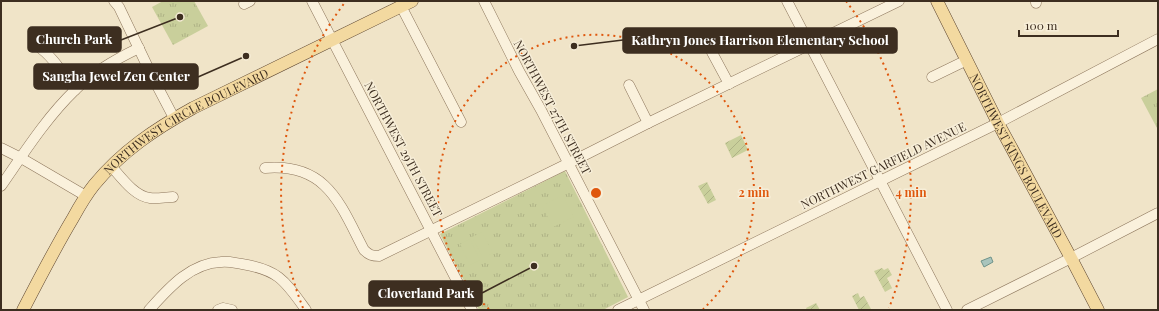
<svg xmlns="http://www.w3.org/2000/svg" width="1159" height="311" font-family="'Playfair Display',serif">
  <defs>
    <pattern id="park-tufts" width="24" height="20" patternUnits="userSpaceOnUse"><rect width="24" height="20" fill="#c9cf9b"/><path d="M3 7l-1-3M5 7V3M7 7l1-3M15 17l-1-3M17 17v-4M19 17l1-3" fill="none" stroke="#aeb285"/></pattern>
    <pattern id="garden-furrows" width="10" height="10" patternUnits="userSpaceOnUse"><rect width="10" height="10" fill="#c9cf9b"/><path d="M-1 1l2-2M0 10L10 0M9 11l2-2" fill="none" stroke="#aeb285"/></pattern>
  </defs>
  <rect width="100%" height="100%" fill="#f0e4c8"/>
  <g fill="url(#park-tufts)">
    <polygon points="163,1 194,1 208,26 173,45 152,7"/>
    <polygon points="1158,89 1158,130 1141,98"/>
    <polygon points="565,171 628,297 603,310 479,310 440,234"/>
  </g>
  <g fill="url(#garden-furrows)">
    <polygon points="741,135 748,150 732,158 725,143"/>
    <polygon points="707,182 716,200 708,204 698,186"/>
    <polygon points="882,268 884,270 888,268 892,275 887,278 892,288 885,292 874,271"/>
    <polygon points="858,293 860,298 864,296 871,309 859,310 852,296"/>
    <polygon points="816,303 820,310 807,310 806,308"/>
  </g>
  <g fill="#c9cf9b">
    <polygon points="563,195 574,217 553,227 542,206"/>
    <polygon points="482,232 493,253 483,258 472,237"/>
    <polygon points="470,239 480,260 470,265 460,244"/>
  </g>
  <polygon fill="#a9c4bc" stroke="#6f938a" points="991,257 993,262 984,267 981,261"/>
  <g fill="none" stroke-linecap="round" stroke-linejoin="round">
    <g stroke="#8d765c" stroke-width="11">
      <g id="minor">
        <polyline points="114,1 119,7 153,78 174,118"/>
        <polyline points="312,1 472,310"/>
        <polyline points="484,1 519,71 541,110 644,310"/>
        <polyline points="787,1 947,310"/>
        <polyline points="1036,1 1036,3"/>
        <polyline points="244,4 250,1"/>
        <polyline points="401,6 461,122"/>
        <path d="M36 45C53 56 63 74 75 90"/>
        <polyline points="708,45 729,84"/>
        <polyline points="932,77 967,60"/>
        <polyline points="629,85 648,123"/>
        <polyline points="1,148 21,158 86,196"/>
        <path d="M111 166C121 177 134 196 150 198 158 199 166 197 173 197"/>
        <path d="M265 168C327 163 340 204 364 250 369 255 372 256 379 256L569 163 648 123 899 1"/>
        <path d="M1 186C24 153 46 118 75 90 93 72 116 59 139 48"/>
        <path d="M149 310C168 289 190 263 221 262 228 261 235 263 242 264 279 270 285 281 306 310"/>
        <polyline points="218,310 223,308 232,310"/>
        <polyline points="618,310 998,123 1158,39"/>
        <polyline points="967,310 1071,258 1158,213"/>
      </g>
    </g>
    <g stroke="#5b4430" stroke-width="13">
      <g id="major">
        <path id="s1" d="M937 1 998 123 1071 258 1098 310"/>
        <path id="s2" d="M23 310C39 279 55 248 73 218 79 207 86 195 94 185 122 151 155 129 193 108L412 1"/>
      </g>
    </g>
    <use href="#minor" stroke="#faf1dc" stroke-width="10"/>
    <use href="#major" stroke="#f3d9a0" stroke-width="12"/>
  </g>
  <g fill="none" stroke="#df570d" stroke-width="2" stroke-dasharray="2 4">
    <path d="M489 309A158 158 0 1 1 703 309"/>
    <path d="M303 308A315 315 0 0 1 346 1M846 1A315 315 0 0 1 889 308"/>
  </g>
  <g text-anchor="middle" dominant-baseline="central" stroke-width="3" stroke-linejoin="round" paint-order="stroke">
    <g font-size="12" fill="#3d2e20" stroke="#f7eed8">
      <text transform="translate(553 107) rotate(62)">NORTHWEST 27TH STREET</text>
      <text stroke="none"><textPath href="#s2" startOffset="257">NORTHWEST CIRCLE BOULEVARD</textPath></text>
      <text transform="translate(404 149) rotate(62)">NORTHWEST 29TH STREET</text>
      <text stroke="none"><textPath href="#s1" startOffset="174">NORTHWEST KINGS BOULEVARD</textPath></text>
      <text transform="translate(883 165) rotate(-26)">NORTHWEST GARFIELD AVENUE</text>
    </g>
  </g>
  <circle cx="596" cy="193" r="6" fill="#df570d" stroke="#f7eed8" stroke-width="2"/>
  <g font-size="12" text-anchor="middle" font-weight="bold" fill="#df570d" stroke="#f7eed8" stroke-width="3" stroke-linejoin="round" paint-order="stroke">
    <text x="754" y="197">2 min</text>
    <text x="911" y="197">4 min</text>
  </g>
  <path fill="none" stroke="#3d2e20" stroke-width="1.5" d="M180 17L121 40M574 46L623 40M246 56L198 77M534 266L482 293"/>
  <g fill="#3d2e20" stroke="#f7eed8" stroke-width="1.5">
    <circle cx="180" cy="17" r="4"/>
    <circle cx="574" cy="46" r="4"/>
    <circle cx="246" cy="56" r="4"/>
    <circle cx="534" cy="266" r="4"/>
  </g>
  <g fill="#3d2e20" stroke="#3d2e20" stroke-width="1.5">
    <rect x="28" y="27" width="93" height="25" rx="4"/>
    <rect x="623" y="28" width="274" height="25" rx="4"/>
    <rect x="34" y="64" width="164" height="25" rx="4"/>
    <rect x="369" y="281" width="113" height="25" rx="4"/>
  </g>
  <g font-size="13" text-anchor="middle" font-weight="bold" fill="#fff">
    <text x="74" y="44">Church Park</text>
    <text x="760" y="45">Kathryn Jones Harrison Elementary School</text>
    <text x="116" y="81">Sangha Jewel Zen Center</text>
    <text x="426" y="298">Cloverland Park</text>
  </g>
  <rect width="1159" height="311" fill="none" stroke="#3d2e20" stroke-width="4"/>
  <path d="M1019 30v6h99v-6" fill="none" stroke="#3d2e20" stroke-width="2"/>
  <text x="1025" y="30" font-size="12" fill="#3d2e20" stroke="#f7eed8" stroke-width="3" paint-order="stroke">100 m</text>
</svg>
